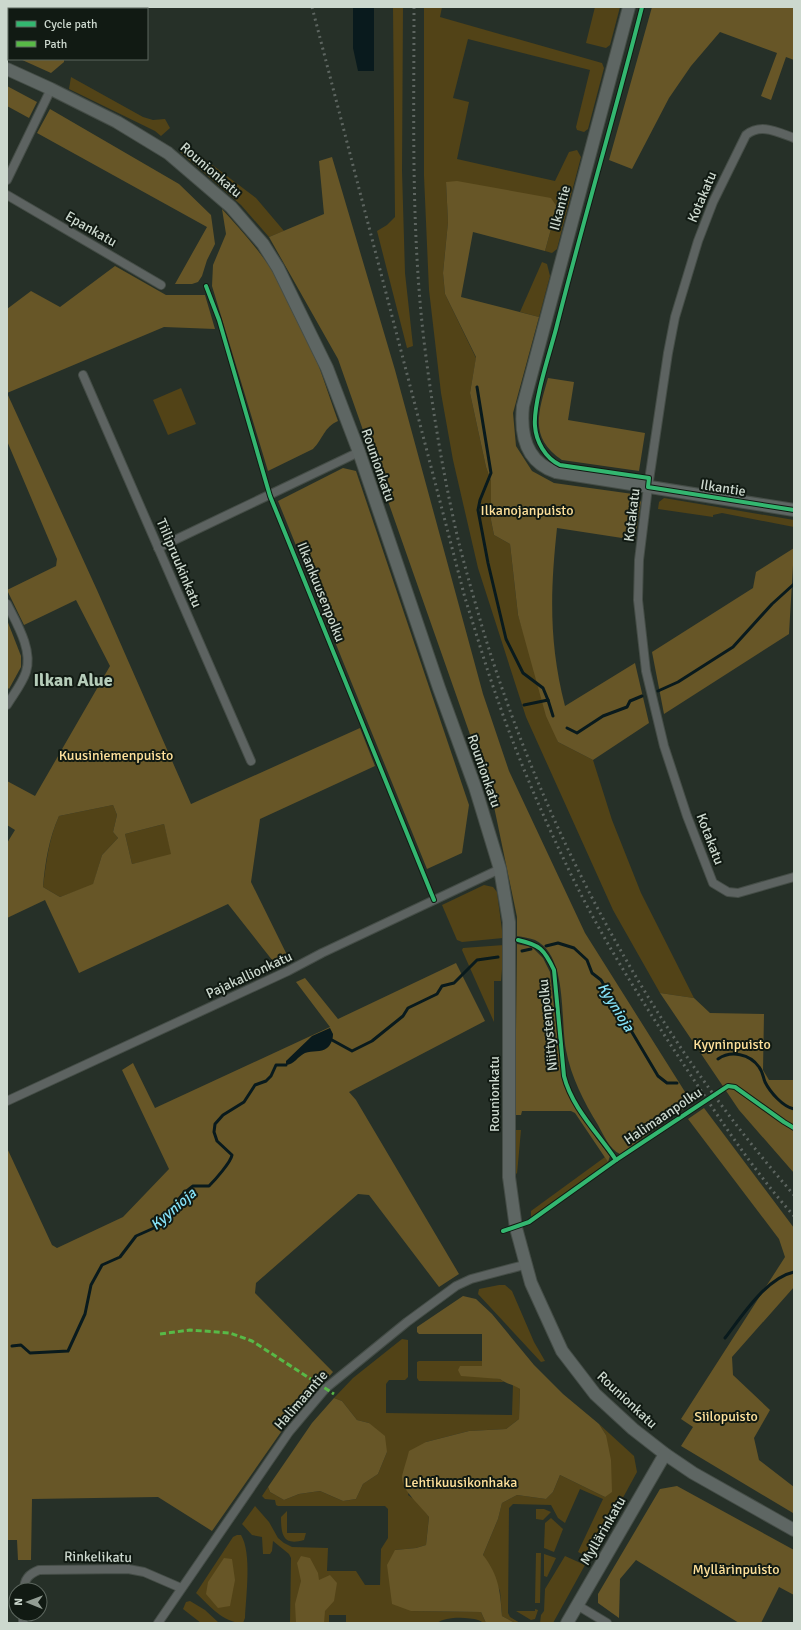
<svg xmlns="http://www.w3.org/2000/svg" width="801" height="1630" font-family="Signika,sans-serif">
  <rect width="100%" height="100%" fill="#263028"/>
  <g fill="#524317">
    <polygon points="393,7 403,7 402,171 405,273 413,346 407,348 377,231 387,225 395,217"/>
    <polygon points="424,7 442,7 440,17 602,63 604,68 588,129 584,132 577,130 576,127 590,70 468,39 453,98 469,102 457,159 555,181 569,152 577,150 581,157 557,249 552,253 545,251 557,207 446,182 448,222 443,273 445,294 476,358 470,393 486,467 491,481 491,520 494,535 510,544 518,615 558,742 593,760 612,820 641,893 694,998 660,993 613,910 526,717 478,568 453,460 441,393 429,290 424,176"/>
    <polygon points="595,7 620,7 610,45 606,48 586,43"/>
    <polygon points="71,77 143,117 153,120 165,119 170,128 161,136 155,131 69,89"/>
    <polygon points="186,145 256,198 284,231 269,237 241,205 180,152"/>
    <polygon points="542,262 547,264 550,276 539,317 520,312"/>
    <polygon points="181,388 196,424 168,435 153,400"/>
    <polygon points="664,498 794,520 794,527 722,513 713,515 713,517 658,509 659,502"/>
    <path d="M113 805 117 815 113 832 118 838 102 855 93 885 60 897 43 887C46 863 49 838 59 816Z"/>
    <polygon points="164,824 172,855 132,864 125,834"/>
    <polygon points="484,885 493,887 497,892 503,938 462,942 457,940 442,905"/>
    <polygon points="504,945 501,981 494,981 494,1022 462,950 463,948"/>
    <polygon points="515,1130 521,1130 517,1174 515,1172"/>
    <polygon points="605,1157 608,1162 531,1217 531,1211"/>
    <polygon points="499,1285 505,1285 512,1291 534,1342 545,1361 541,1362 478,1294 479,1289"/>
    <path d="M402 1339 408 1340V1377L405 1380H389L386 1384V1413L512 1415 513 1384 520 1389 519 1419 506 1429 469 1431 426 1442 408 1495 418 1502 429 1517 426 1545 416 1548 395 1550 411 1611 481 1612 486 1623C482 1623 482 1621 478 1620 468 1617 446 1616 437 1623H346V1615H329V1623H290L291 1558 289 1554 273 1541 272 1551 270 1554H263L262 1537 252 1535 242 1524 255 1506 269 1522 278 1538 284 1543 292 1547 328 1548 327 1571H356L365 1585H380L381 1549 388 1538V1509L385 1506H278L276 1505 275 1500 265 1499 262 1496 268 1487 270 1492 284 1500 299 1494 320 1491 343 1501 356 1499 363 1484 378 1474 387 1452 369 1423 357 1420 342 1401 334 1398 353 1378Z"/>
    <polygon points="419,1361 482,1361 482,1366 460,1366 482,1376 500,1379 504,1382 419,1381 417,1378 417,1362"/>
    <polygon points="599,1424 634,1456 637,1472 590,1558 578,1552 603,1499 580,1489 565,1523 558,1518 551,1505 513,1504 509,1508 508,1613 510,1617 520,1623 515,1623 502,1616 500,1591 483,1555 498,1519 502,1503 517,1495 546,1499 553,1492 560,1475 605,1497 606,1435"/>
    <polygon points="536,1509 544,1509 551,1512 543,1520 536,1519"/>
    <path d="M287 1511V1533H306L304 1540C283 1546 281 1535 281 1517Z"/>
    <polygon points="551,1518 563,1529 554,1552 544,1548 545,1523"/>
    <path d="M237 1535H241C252 1553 246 1596 245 1618L243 1623C223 1623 209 1605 196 1593L233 1537Z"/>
    <polygon points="536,1553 541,1553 540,1603 535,1603"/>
    <polygon points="544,1554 556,1558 547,1577 544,1576"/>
    <polygon points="565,1556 585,1565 553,1623 540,1623 541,1615 544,1611 545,1589"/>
    <polygon points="190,1601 205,1610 219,1623 201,1623 183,1609 186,1602"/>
    <polygon points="535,1609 538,1610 535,1619 531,1620 516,1611 535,1611"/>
  </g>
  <g fill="#675627" fill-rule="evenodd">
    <polygon points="652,7 794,7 794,60 786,57 771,100 761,96 777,53 720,32 691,66 669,98 632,169 609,160"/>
    <polygon points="20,59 64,59 64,62 51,73"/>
    <polygon points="7,86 37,102 29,118 7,106"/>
    <polygon points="50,109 179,184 211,215 215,244 207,260 202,276 198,282 192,284 175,284 207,227 37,133"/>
    <path d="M332 157 395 370 483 694 509 771 585 933 692 1103 620 1154C610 1150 603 1134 598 1125 584 1102 571 1077 566 1050 560 1019 568 956 535 940 530 938 523 937 517 936V917L492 797 338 359 269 237 324 214 319 161Z"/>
    <path d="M457 181 551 198 557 207 545 251 473 232 461 297 539 317 513 413 516 446 532 471 554 483 633 494 641 502 635 540 557 528C550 593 549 643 565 706L635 663 649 723 593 760 558 742 546 716 518 615 510 544 494 535 491 520V481L486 467 470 393 476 357 445 294 443 273 448 222 446 182Z"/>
    <path d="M222 209C248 237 272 266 290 299 310 335 324 382 338 421 324 427 323 439 313 449L268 471 212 286 213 265 226 234Z"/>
    <path d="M115 266 166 295H205L215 329 164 327 7 393 97 590 191 804 360 728 375 766 260 819 251 882 289 959 276 965 228 904 79 973 45 900 7 918V843L15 830 7 825V781L35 796 110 666 76 600 24 625 7 590 56 566 57 559 7 441V309L31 291 60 307ZM113 805 117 815 113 832 118 838 102 855 93 884 60 897 43 887C45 863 49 838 59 816ZM164 824 171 854 132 864 125 834Z"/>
    <path d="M548 378 574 382 568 420 645 433 639 471 562 460C528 437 539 411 548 378Z"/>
    <polygon points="343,468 356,471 469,805 462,853 427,869 278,501"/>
    <polygon points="794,548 789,634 664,714 652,652 753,588 756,572"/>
    <polygon points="7,620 21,656 21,667 9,689 7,687"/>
    <polygon points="517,944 532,947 543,958 550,972 559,1051 566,1080 596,1138 610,1156 608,1162 575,1113 571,1111 522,1111 521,1115 515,1115"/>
    <polygon points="456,963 485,1021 349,1092 356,1100 459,1274 439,1287 369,1195 358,1194 256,1283 255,1293 333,1372 288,1422 212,1531 158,1497 32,1499 31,1560 18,1560 17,1540 7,1540 7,1148 52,1245 57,1248 123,1217 169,1169 122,1070 133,1063 155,1108 330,1027 296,982 305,978 338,1019"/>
    <polygon points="660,993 694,998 710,1013 764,1014 763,1070 769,1080 794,1080 794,1173 739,1110"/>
    <polygon points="704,1108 794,1228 794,1287 732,1357 733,1375 770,1410 754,1438 759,1460 794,1487 793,1513 681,1446 693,1427 681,1419 785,1257 779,1239 688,1119"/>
    <path d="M463 1296 476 1299 492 1314 534 1365 563 1394 599 1424 606 1435 611 1460 612 1492 605 1497 560 1475 553 1492 546 1499 517 1495 502 1503 498 1519 483 1555C499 1576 500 1590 502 1616L515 1623H486L481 1612 411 1611 392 1604 387 1565 395 1550 416 1548 426 1545 429 1517C421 1506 400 1489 402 1476 404 1468 407 1459 409 1451L426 1442 469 1431 506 1429 519 1419 520 1389C513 1384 506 1384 500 1379L461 1376 458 1370 460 1366H482V1334H419L417 1332V1327Z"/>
    <polygon points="334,1398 342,1401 357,1420 369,1423 385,1436 387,1452 378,1474 363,1484 356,1499 343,1501 320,1491 299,1494 284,1500 270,1492 268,1487 312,1423"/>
    <polygon points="677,1486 794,1550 794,1595 779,1587 761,1623 739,1623 636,1560 620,1579 619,1618 598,1603 598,1594 660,1489"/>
    <polygon points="301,1556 310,1558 318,1573 319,1580 330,1575 337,1583 334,1601 325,1611 324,1623 296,1623 295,1604 301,1581 297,1563"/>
    <polygon points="224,1558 232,1559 235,1580 230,1606 218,1608 206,1594 208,1582"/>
  </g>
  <g fill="#091a1d">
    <polygon points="353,7 374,7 374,71 358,71 353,48"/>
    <path d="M330 1028 333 1034C333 1039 331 1045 327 1048 321 1053 312 1050 305 1053 298 1056 294 1065 286 1065V1061L312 1036Z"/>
  </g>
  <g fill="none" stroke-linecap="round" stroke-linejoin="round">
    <g stroke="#091a1d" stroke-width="3">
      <polyline points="477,387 491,473 480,500 478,510 488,563 506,639 523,673 543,688 548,700"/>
      <polyline points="658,691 678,682 733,647 772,604 794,584"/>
      <polyline points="524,705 548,700 553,716"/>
      <polyline points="567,728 577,733 603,716 627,707 630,701 642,696"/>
      <polyline points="546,946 558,943 574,948 587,960 592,973 601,980 658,1076 667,1083 677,1083"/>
      <polyline points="522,951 531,949"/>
      <polyline points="332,1040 352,1051 372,1041 403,1016 408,1008 437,994 442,986 454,983 477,960 498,957"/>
      <path d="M718 1059C731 1050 750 1054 759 1067 763 1072 763 1077 765 1082 770 1092 783 1107 794 1109"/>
      <path d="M725 1338C742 1316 766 1278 794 1272"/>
      <path d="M12 1346 21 1345 30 1353 68 1351 85 1314 91 1285 102 1265 120 1257 136 1236 154 1228 183 1194 193 1186H209C215 1180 231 1162 232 1155L217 1141 214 1132 215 1124 223 1115 244 1102 255 1085 266 1081 271 1076 276 1065H286"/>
    </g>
    <g stroke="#454d47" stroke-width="10">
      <g id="street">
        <path d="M794 138C777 132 761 123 746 135L713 202 698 241 675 317 668 353 648 487 639 560 638 600 646 671 664 746 687 816 713 883 728 892 738 893 794 877"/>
        <polyline points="7,180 51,89"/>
        <polyline points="7,195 161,285"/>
        <polyline points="83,375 251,761"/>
        <polyline points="158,548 359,452"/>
        <path d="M7 604C17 624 33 650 26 672 22 684 13 695 7 705"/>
        <polyline points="7,1101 288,971 322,953 500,869"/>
        <path d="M24 1590C24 1579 29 1574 39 1570L128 1569 144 1572 181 1588"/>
        <polyline points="577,1605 607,1623"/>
        <polyline points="23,1623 23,1614"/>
        <polyline points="158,1623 289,1432 326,1388 407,1322 456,1286 471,1279 524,1265"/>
      </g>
    </g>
    <g stroke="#454d47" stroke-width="14">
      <g id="secondary">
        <path d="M629 7 523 406C520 435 526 462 556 472L794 510"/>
        <polyline points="7,69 51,89 117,122 168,153 231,207 263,244 278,268 327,368 359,452 439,688 475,787 500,869 509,922 509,1177 516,1228 531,1283 562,1351 595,1394 633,1429 665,1454 693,1473 794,1530"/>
        <polyline points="567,1623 665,1454"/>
      </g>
    </g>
    <use href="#street" stroke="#5d6361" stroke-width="8"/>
    <use href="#secondary" stroke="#5e6663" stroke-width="12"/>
    <g stroke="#5d6560" stroke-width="3" stroke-dasharray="2 4" stroke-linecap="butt">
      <path d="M312 7 465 598C475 629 484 661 495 692 515 751 540 810 567 866 600 936 643 1003 686 1068 720 1119 753 1170 794 1216"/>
      <path d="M414 7C414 118 411 230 424 341 431 398 440 456 452 512 460 552 472 591 483 630 546 836 651 1032 794 1195"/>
    </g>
    <polyline stroke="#58b947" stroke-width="3" stroke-dasharray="6 3" stroke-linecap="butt" points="160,1334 190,1330 230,1333 252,1341 334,1394"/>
    <g stroke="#111a13" stroke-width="6">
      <g id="cycleway">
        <path d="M642 7C615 114 583 221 556 329 550 352 533 403 535 426 536 441 545 458 560 465L649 478 648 487 794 510"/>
        <polyline points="206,286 219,320 270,496 434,900"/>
        <path d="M518 940C540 945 544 949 554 970L564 1076C572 1108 598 1133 616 1160"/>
        <polyline points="503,1231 529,1222 616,1160 728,1086 735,1087 784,1122 794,1128"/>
      </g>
    </g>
    <use href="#cycleway" stroke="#33b770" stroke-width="4"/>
  </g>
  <g text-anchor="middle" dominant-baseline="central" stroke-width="4" stroke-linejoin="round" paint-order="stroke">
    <g font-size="14" fill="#ccd8ce" stroke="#111a13">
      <text transform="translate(211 170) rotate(41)">Rounionkatu</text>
      <text transform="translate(702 197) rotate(-67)">Kotakatu</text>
      <text transform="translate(560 208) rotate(-75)">Ilkantie</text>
      <text transform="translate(91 229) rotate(30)">Epankatu</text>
      <text transform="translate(378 465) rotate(71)">Rounionkatu</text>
      <text transform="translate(723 488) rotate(9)">Ilkantie</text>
      <text transform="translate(632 515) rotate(-83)">Kotakatu</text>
      <text transform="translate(179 563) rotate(67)">Tiilipruukinkatu</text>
      <text transform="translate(321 592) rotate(68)">Ilkankuusenpolku</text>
      <text transform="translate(484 771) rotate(71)">Rounionkatu</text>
      <text transform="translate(710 839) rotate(69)">Kotakatu</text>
      <text transform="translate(249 975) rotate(-25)">Pajakallionkatu</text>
      <text transform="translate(548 1025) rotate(-96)">Niittystenpolku</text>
      <text transform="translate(494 1094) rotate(-90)">Rounionkatu</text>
      <text transform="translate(663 1116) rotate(-34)">Halimaanpolku</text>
      <text transform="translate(301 1400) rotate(-49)">Halimaantie</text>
      <text transform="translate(627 1400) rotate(43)">Rounionkatu</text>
      <text transform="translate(603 1531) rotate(-60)">Myllärinkatu</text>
      <text transform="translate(98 1557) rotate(1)">Rinkelikatu</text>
    </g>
    <g font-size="14" fill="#ffe19b" stroke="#111a13">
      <text x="527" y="510">Ilkanojanpuisto</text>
      <text x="116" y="755">Kuusiniemenpuisto</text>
      <text x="732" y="1044">Kyyninpuisto</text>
      <text x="726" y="1416">Siilopuisto</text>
      <text x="461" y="1482">Lehtikuusikonhaka</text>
      <text x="736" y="1569">Myllärinpuisto</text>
    </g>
    <g font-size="15" font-style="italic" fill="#86e3f9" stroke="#111a13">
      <text transform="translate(616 1007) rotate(58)">Kyynioja</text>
      <text transform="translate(173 1209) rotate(-41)">Kyynioja</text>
    </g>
    <g font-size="18" font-weight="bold" fill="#b6cdba" stroke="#111a13">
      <text x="73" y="680">Ilkan Alue</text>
    </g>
  </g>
  <rect width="801" height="1630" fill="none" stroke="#ccd8ce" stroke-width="16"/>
  <rect x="8" y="8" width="140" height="52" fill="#111a13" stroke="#5c665e"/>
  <rect x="16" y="21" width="20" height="6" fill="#33b770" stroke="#5c665e"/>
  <text x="44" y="28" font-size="12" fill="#ccd8ce">Cycle path</text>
  <rect x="16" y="41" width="20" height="6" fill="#58b947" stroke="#5c665e"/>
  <text x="44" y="48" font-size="12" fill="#ccd8ce">Path</text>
  <g transform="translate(28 1602) rotate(271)"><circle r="19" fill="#111a13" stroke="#5c665e"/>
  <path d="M0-3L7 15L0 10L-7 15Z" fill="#929d94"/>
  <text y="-6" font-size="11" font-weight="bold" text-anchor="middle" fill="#ccd8ce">N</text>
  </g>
</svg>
